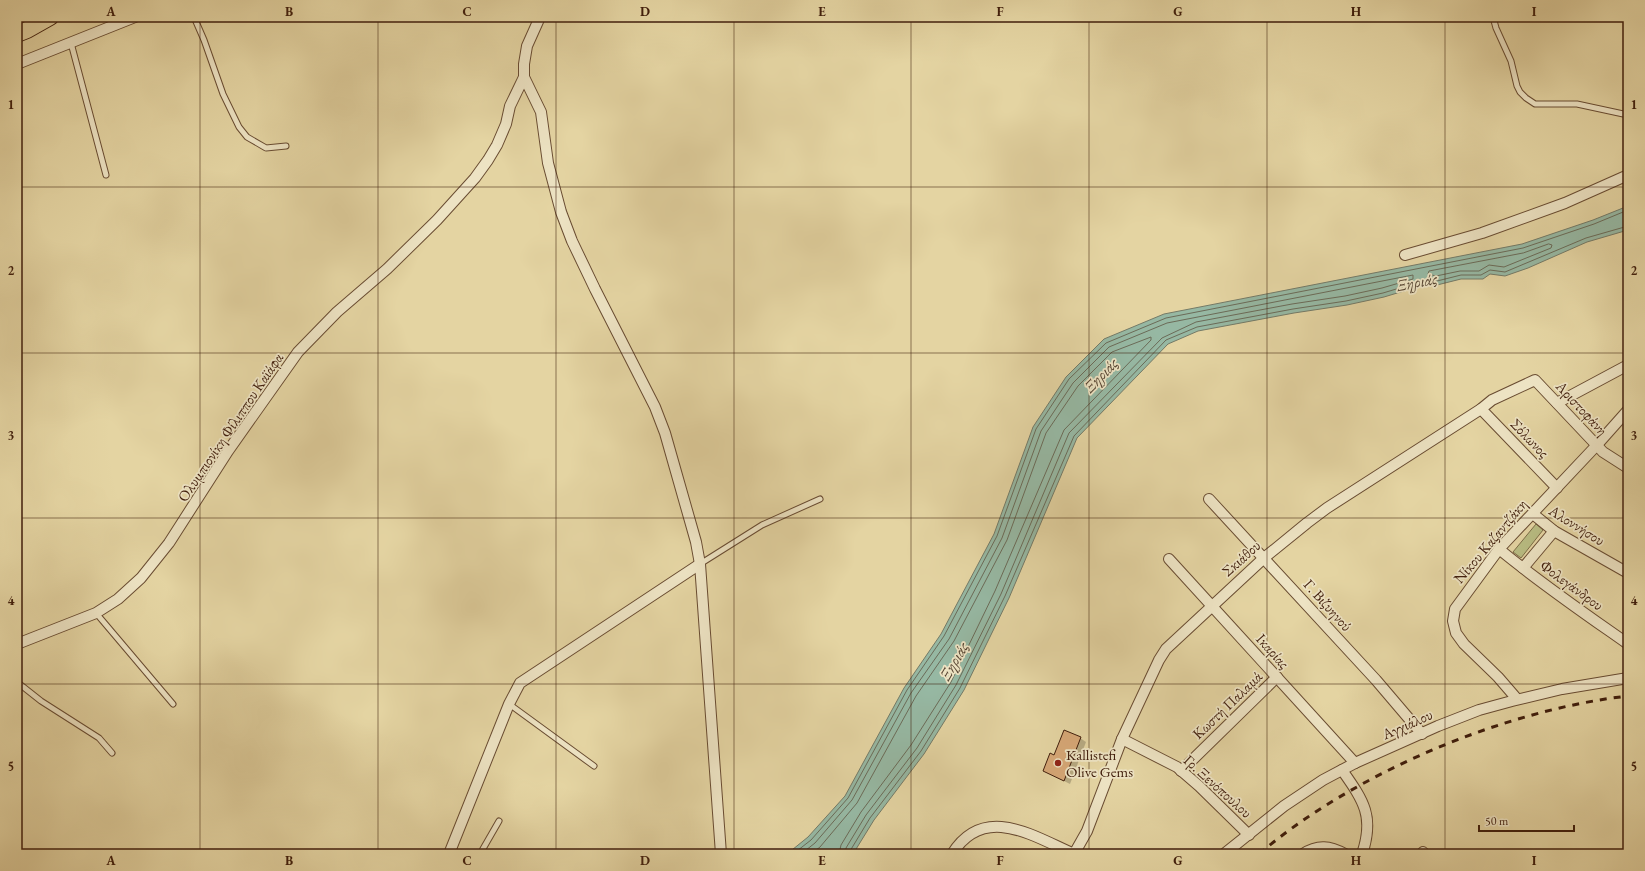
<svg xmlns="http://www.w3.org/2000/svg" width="1645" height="871" font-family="'EB Garamond',serif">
  <rect width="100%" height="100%" fill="#e4d4a2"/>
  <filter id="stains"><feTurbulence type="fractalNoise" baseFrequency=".005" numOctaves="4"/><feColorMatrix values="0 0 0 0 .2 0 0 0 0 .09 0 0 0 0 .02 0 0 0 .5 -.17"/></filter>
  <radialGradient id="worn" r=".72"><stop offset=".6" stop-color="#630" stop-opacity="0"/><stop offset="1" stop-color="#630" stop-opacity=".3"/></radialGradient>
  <polygon fill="#b8bc82" stroke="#7c6d47" points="1536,524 1543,530 1521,558 1513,552"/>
  <polygon fill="#96b8a3" stroke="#747a67" points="1628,206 1628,230 1587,242 1528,268 1505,276 1490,274 1483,279 1461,279 1437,285 1427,284 1384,297 1347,305 1294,313 1198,331 1168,344 1077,438 1009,598 964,690 924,754 874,820 853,854 787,854 808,837 845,796 904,688 941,634 994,534 1033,427 1066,377 1104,339 1164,314 1522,244 1593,220"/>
  <polygon fill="#0003" points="1080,738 1086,742 1070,784 1050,774 1054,756"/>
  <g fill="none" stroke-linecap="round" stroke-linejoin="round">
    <g stroke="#6b6b58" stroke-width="1">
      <polygon points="1549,244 1552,245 1551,248 1504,267 1489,265 1479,271 1460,271 1436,276 1428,274 1429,271 1523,253"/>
      <polyline points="793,854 811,840 848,798 907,690 944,636 997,536 1036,429 1069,379 1106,343 1166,318 1523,248 1594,224 1628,210"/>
      <polyline points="801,854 815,843 852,800 911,693 949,639 1002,538 1041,431 1073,383 1109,347 1167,323 1413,275 1413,279 1382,288 1345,296 1292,304 1196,322 1162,338 1069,433 1001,594 956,685 917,748 866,815 846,848 845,854"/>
      <polyline points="811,854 820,847 857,803 916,696 954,641 1007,540 1046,433 1078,386 1112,352 1151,337 1151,340 1064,430 995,591 951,682 911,745 861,812 841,845 839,854"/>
      <polyline points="850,854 850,851 870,818 921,751 960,688 1005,596 1074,436 1166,340 1197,327 1293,309 1346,301 1383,293 1426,280 1437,281 1461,275 1481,275 1490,270 1505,272 1586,238 1628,226"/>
    </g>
  </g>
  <polygon fill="#d6a776" stroke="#401e0c" points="1064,730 1081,737 1064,781 1043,771 1050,753 1054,755"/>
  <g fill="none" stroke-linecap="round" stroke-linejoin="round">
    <g stroke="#694c32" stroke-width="7">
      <g id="service">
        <polyline points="194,17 204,40 223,94 239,127 247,137 266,148 286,146"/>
        <polyline points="1493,17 1496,28 1511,61 1517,86 1520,92 1526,98 1535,104 1577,104 1628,115"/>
        <polyline points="71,43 106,175"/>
        <polyline points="700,564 762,525 820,499"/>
        <polyline points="96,613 173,704"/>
        <polyline points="17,682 41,701 99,738 112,753"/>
        <polyline points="509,704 594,766"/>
        <polyline points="480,854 499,821"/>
      </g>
    </g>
    <g stroke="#694c32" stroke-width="12">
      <g id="minor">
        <polyline points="540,17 527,46 524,64 524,77 541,112 548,163 561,212 572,241 595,289 655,407 665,433 696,542 700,564 721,854"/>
        <polyline points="17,64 135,17"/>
        <polyline points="1405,255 1482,233 1565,203 1628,175"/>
        <polyline points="1557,403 1628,365"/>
        <polyline points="1481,409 1557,488"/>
        <polyline points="1209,499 1376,680 1422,734"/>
        <polyline points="1533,514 1554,531 1628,573"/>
        <path d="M1499 549C1540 583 1584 613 1628 644"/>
        <polyline points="1169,559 1355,763"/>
        <polyline points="1523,568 1554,531"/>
        <polyline points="17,644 96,613 118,599 141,578 169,543 228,451 298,352 337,312 387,269 437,220 475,178 488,160 497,145 506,124 510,106 524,77"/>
        <polyline points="1517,699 1498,677 1464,644 1456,633 1453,621 1455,609 1499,549 1596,446 1628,410"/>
        <polyline points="1122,739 1177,767 1199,786 1249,835"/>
        <path d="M1342 770C1363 800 1375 816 1362 854"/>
        <polyline points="1181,771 1277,677"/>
        <polyline points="449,854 509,704 520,683 700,564"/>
        <path d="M952 854C984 803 1033 836 1074 854"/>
        <polyline points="1074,854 1087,831 1122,739 1159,660 1166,649 1264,558 1307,523 1327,508 1481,409 1492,400 1535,380 1603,452 1628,468"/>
        <polyline points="1224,854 1284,806 1323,780 1355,763 1438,726 1479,710 1512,701 1562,689 1628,678"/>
        <path d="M1303 854C1318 844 1330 846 1345 854"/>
        <polyline points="1422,854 1423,852"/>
      </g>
    </g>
    <g stroke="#401e0c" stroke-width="18">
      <polyline id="primary" points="17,34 27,30 50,17"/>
    </g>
    <use href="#service" stroke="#ede3c3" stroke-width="5"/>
    <use href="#minor" stroke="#ede3c3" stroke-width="10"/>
    <use href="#primary" stroke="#e4d4a2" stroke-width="16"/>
    <path stroke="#401e0c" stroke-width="3" stroke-dasharray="7 7" stroke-linecap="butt" d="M1259 854C1354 773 1504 710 1628 696"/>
  </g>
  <path fill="none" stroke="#401e0c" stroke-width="1" stroke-opacity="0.55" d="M200 17V854M378 17V854M556 17V854M734 17V854M911 17V854M1089 17V854M1267 17V854M1445 17V854M17 187H1628M17 353H1628M17 518H1628M17 684H1628"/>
  <circle fill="#8f2418" stroke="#ede3c3" stroke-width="1.5" cx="1058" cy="763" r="4"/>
  <g text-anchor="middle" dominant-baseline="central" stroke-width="3.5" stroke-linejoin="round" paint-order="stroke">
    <g font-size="15" fill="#401e0c" stroke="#ede3c3">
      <text transform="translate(1582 408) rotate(47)">Αριστοφάνη</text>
      <text transform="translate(230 427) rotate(-56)">Ολυμπιονίκη Φίλιππου Καϊάφα</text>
      <text transform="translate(1530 438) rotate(46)">Σόλωνος</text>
      <text transform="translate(1577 525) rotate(32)">Αλοννήσου</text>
      <text transform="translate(1490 541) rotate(-50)">Νίκου Καζαντζάκη</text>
      <text transform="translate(1241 558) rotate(-42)">Σκιάθου</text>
      <text transform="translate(1572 585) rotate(36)">Φολεγάνδρου</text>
      <text transform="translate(1328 605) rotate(48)">Γ. Βιζυηνού</text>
      <text transform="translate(1273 651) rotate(48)">Ικαρίας</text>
      <text transform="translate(1227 705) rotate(-44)">Κωστή Παλαμά</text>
      <text transform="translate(1407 724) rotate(-24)">Αγχιάλου</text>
      <text transform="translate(1218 786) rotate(42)">Γρ. Ξενόπουλου</text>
    </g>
    <g font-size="15" fill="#401e0c" stroke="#ede3c3" text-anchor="start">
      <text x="1066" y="754">Kallistefi<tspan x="1066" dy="17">Olive Gems</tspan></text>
    </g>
    <g font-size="16" font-style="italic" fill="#564432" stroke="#ede3c3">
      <text transform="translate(1417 282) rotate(-11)">Ξηριάς</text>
      <text transform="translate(1101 375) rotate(-46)">Ξηριάς</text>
      <text transform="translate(954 661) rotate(-60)">Ξηριάς</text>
    </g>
  </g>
  <rect width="1645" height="871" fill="none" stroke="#e4d4a2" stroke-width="44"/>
  <path d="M1479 825v6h95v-6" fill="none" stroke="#401e0c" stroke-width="2"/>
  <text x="1485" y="825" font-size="12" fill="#401e0c" stroke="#ede3c3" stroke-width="3" paint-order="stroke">50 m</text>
  <rect x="22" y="22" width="1601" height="827" fill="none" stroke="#401e0c" stroke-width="1.5"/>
  <g font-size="13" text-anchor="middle" font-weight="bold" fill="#401e0c">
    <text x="111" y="16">A</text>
    <text x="289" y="16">B</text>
    <text x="467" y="16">C</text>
    <text x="645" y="16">D</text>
    <text x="822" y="16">E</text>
    <text x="1000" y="16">F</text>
    <text x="1178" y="16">G</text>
    <text x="1356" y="16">H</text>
    <text x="1534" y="16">I</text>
    <text x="11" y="109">1</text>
    <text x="1634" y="109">1</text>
    <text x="11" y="275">2</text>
    <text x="1634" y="275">2</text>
    <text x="11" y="440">3</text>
    <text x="1634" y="440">3</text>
    <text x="11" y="605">4</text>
    <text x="1634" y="605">4</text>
    <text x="11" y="771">5</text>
    <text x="1634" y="771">5</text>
    <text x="111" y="865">A</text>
    <text x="289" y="865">B</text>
    <text x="467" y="865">C</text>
    <text x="645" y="865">D</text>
    <text x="822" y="865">E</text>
    <text x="1000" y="865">F</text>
    <text x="1178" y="865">G</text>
    <text x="1356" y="865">H</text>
    <text x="1534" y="865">I</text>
  </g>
  <rect width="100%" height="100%" filter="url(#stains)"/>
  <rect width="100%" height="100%" fill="url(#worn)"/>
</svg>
